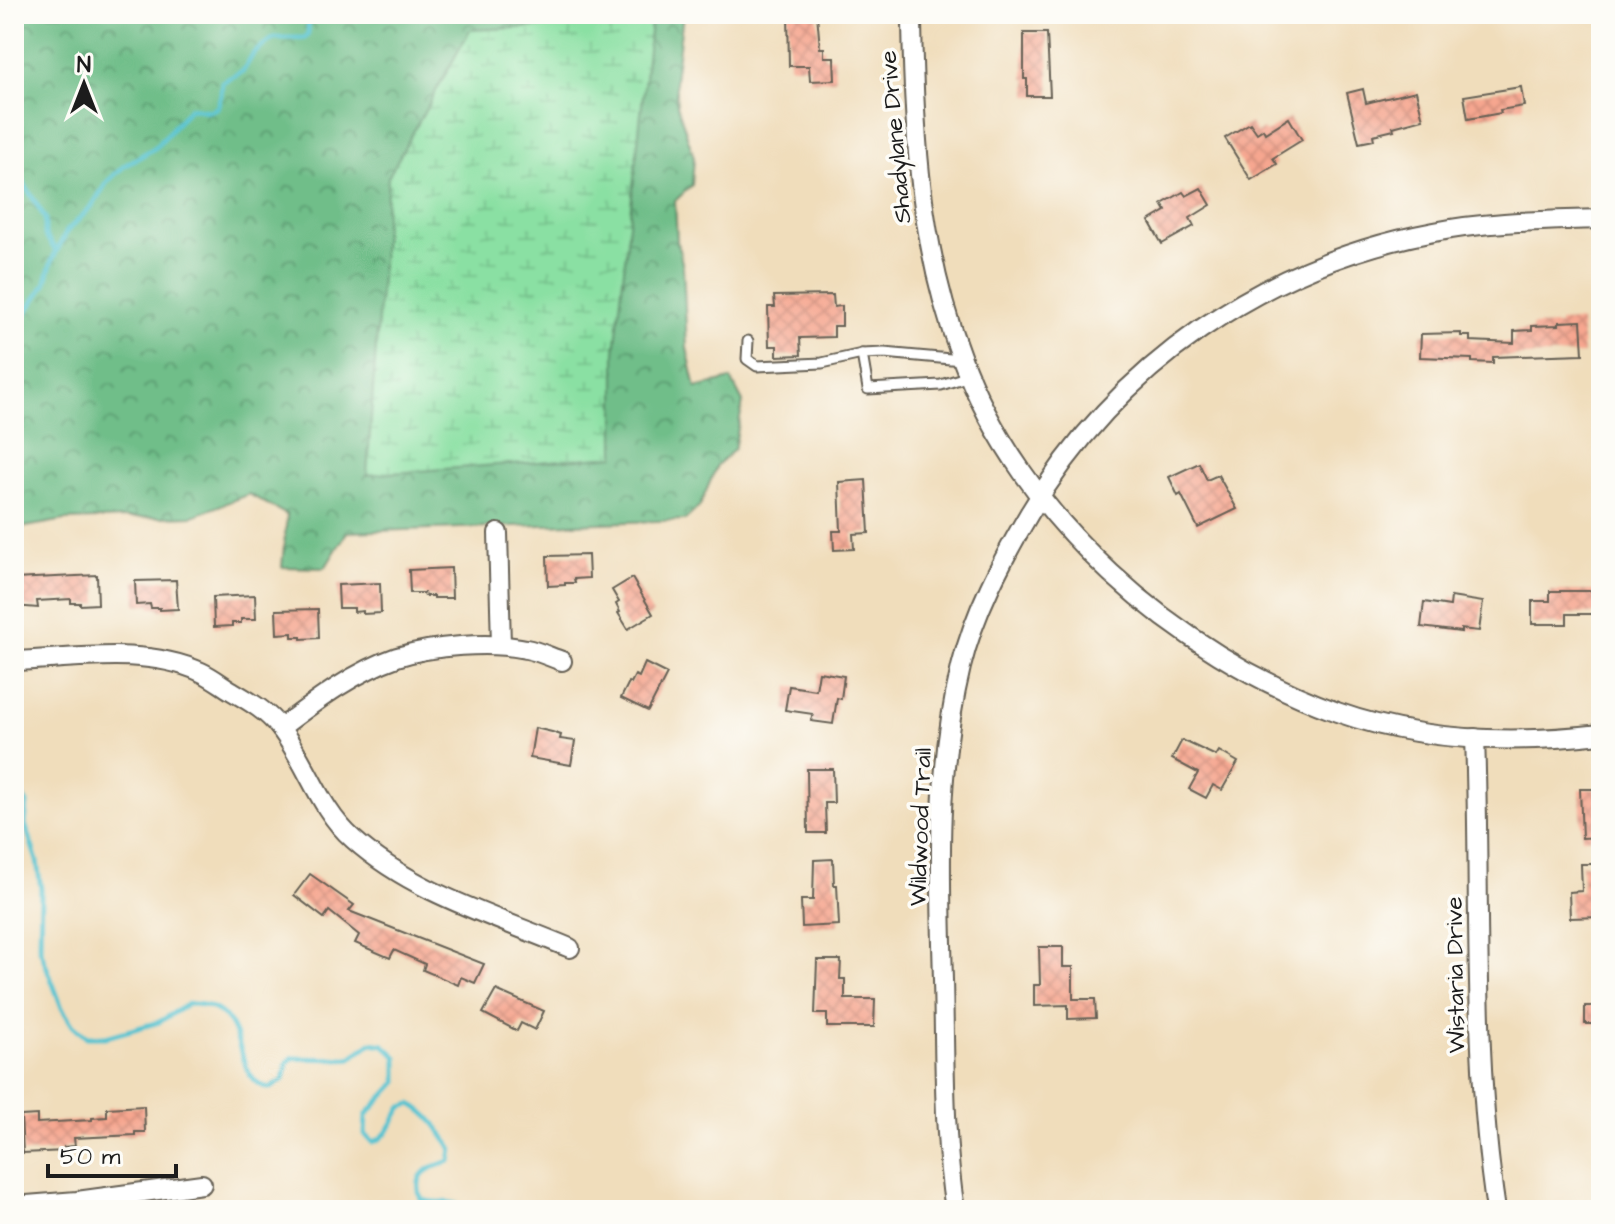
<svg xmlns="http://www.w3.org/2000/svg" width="1615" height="1224" font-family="'Architects Daughter',sans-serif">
  <defs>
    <pattern id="forest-crowns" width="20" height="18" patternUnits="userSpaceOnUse" patternTransform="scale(2)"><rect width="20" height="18" fill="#6fbe89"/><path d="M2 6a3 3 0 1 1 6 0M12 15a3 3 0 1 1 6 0" fill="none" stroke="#5a9a6f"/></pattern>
    <pattern id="wetland-marsh" width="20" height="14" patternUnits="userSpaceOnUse" patternTransform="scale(2)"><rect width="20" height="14" fill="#8ae0a3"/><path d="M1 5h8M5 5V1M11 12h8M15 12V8" fill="none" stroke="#76c08c"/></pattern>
    <pattern id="building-cross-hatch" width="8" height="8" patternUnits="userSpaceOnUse" patternTransform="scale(2)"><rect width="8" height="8" fill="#f6a68f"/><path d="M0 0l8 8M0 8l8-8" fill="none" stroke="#d28e7b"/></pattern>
  </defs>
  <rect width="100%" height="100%" fill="#fdfcf7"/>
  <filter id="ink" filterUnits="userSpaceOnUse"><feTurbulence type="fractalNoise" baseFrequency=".0125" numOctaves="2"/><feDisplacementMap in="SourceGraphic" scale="16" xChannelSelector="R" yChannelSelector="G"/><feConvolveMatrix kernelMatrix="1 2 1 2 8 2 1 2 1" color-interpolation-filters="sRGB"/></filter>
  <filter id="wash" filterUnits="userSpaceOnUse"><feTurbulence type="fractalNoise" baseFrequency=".006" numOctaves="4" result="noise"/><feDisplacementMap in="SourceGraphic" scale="32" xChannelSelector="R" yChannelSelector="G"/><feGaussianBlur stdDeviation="1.8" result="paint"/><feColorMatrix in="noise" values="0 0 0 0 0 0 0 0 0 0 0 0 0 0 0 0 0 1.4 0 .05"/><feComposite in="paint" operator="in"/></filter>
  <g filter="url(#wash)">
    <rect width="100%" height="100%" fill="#f0ddbb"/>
    <polygon fill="url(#forest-crowns)" stroke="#466d52" stroke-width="2" points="14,14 683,14 675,80 677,105 694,157 692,185 675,201 677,241 683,267 687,348 696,388 731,379 743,402 734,450 717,465 700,506 685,520 347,532 325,568 282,567 287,515 249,494 193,516 65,520 14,529"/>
    <polygon fill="url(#wetland-marsh)" stroke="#537e60" stroke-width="2" points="651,22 615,352 615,456 367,475 388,177 470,30"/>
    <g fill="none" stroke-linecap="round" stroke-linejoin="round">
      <g stroke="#57c3d0" stroke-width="5">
        <polyline points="14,167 45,218 45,235 56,251"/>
        <polyline points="14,330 45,285 52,260 67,231 92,206 107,182 124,166 156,147 190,108 209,111 217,108 221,95 222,82 243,71 253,54 273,38 305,38 308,34 309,14"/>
        <path d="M14 783 27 803 25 824 37 861 41 889 40 949 62 1008 73 1026 87 1037H106L159 1022 188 1004C256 1001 227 1083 270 1088L284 1079 287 1063 292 1058 345 1059 351 1058 371 1043 384 1045 397 1057V1082L366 1115 365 1134 372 1142C388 1139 393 1119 402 1107L411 1104C429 1112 442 1133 452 1149L450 1161C430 1168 412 1171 421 1199 435 1207 450 1196 466 1210"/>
      </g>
    </g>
    <g id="blocks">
      <g fill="url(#building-cross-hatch)">
        <polygon points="788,14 817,14 820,48 824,48 824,57 834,57 835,80 810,81 809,66 789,66"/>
        <polygon points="1024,33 1047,33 1050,96 1027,96 1027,79 1024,79"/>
        <polygon points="1521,87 1524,106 1500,110 1501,113 1468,119 1464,96"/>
        <polygon points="1363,89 1366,103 1416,91 1423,119 1393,127 1394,130 1373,135 1374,140 1359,143 1347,93"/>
        <polygon points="1289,118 1302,140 1273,158 1277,164 1251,180 1225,138 1250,123 1257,133 1263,129 1265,133"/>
        <polygon points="1201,188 1211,205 1190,218 1194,226 1162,244 1149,221 1166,211 1162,204 1183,192 1186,196"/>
        <polygon points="833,295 834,307 842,306 842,326 834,326 834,337 800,338 801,355 777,356 777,346 769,346 768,307 775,307 774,296"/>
        <polygon points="1581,321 1583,354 1493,357 1493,363 1472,362 1472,359 1420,357 1421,334 1461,333 1461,336 1470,336 1470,341 1514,343 1514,331 1532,330 1532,326 1559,325 1559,322"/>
        <polygon points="1199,463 1207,480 1218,475 1237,509 1198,528 1181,494 1178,496 1169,477"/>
        <polygon points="866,480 869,533 853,534 854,549 834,550 833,531 841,531 839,482"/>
        <polygon points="588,555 589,578 574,579 575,583 565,583 565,585 548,586 547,556"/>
        <polygon points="451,568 452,598 434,598 434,596 425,596 424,593 410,593 409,570"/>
        <polygon points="97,575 98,604 80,605 80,603 71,603 71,599 37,601 38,608 14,606 14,579"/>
        <polygon points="632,578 653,614 628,629 618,613 620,612 616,604 619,602 612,590"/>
        <polygon points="176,580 178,609 160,610 160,608 151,608 150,604 136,605 135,581"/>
        <polygon points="380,583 381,613 363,614 363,611 354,612 354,608 339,608 338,585"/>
        <polygon points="1550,591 1599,591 1599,614 1567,614 1567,624 1532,624 1532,601 1550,601"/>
        <polygon points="255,595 256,619 241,619 241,623 232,623 232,626 214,627 213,597"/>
        <polygon points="1451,597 1483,602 1479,631 1461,629 1461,632 1421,627 1424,602 1450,606"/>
        <polygon points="318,609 319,638 301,639 301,637 292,637 292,633 277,634 276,610"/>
        <polygon points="645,663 667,674 648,711 621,698 629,682 631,683 635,675 639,677"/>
        <polygon points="819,672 844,676 841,699 837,698 833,724 811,721 813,714 785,710 789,686 816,690"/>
        <polygon points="535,728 552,732 561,735 560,739 575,741 571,765 530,758"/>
        <polygon points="1182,740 1216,756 1219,751 1238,762 1222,790 1213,785 1206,798 1189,789 1198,773 1172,759"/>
        <polygon points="807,769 833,769 834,803 825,803 826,833 808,833"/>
        <polygon points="1580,789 1601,789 1601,837 1582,838"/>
        <polygon points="833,859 834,885 837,885 839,925 802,927 801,900 813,900 814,860"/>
        <polygon points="1581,864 1601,864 1601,917 1570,918 1569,892 1582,891"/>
        <polygon points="310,874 354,905 349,911 484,964 475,983 461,977 458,985 423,970 425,964 394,950 390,958 355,943 359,935 329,911 324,918 294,895"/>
        <polygon points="1039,947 1063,947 1063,967 1073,967 1073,999 1095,999 1096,1018 1068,1019 1068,1005 1034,1006 1034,985 1040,985"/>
        <polygon points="817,960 841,960 840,979 845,979 845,999 875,999 874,1027 827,1027 827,1014 815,1014"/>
        <polygon points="496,990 544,1011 535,1030 521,1023 517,1031 483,1013"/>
        <rect x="1585" y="1006" width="16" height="18"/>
        <polygon points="144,1106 145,1132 135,1132 135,1135 74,1138 75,1146 64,1147 65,1151 23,1153 21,1116 37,1115 37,1123 92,1120 92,1118 107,1117 107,1108"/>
      </g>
    </g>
  </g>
  <g filter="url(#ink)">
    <use href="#blocks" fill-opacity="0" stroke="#666054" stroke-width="2"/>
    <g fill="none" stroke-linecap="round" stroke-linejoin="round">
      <g stroke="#666054" stroke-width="13">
        <g id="lane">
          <polyline points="748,341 747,359 757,366 822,363 862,354 884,353 962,360"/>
          <polyline points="862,354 868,389 941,385 969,376"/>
        </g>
      </g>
      <g stroke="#666054" stroke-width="22">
        <g id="street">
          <path d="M912 22C914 135 920 249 961 356 1021 519 1176 654 1337 712 1421 742 1514 744 1601 734"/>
          <polyline points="498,533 501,645"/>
          <path d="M14 661C74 659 145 646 201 672 212 677 222 685 232 691 249 701 267 711 280 728 307 763 319 809 353 839 413 893 497 917 570 948"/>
          <path d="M280 728C316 701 354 672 397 657 432 646 490 641 526 649 538 651 550 657 562 661"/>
          <path d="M1475 738C1481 895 1472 1054 1496 1210"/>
          <polyline points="14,1206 77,1201 202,1184"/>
          <path d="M955 1210C943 1135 945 1056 943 980 940 874 936 771 961 667 974 613 1001 562 1029 514 1117 365 1264 264 1434 232 1489 221 1545 221 1601 219"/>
        </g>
      </g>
      <use href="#lane" stroke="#fff" stroke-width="9"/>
      <use href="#street" stroke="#fff" stroke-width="18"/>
    </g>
  </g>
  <g text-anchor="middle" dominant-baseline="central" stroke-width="7" stroke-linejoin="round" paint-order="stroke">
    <g font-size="24" fill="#1c1c1c" stroke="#fdfcf7">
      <text transform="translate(896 137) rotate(-95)">Shadylane Drive</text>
      <text transform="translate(921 827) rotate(-88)">Wildwood Trail</text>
      <text transform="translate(1456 975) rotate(-91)">Wistaria Drive</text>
    </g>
  </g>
  <rect width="1615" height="1224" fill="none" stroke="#fdfcf7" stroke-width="48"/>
  <g transform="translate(84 84)" stroke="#fdfcf7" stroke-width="6" paint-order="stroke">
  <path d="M0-6L14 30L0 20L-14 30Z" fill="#1c1c1c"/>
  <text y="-12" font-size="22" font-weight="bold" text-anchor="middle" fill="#1c1c1c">N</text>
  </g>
  <path d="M48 1164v12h128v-12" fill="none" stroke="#1c1c1c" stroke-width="4"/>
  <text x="60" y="1164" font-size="24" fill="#1c1c1c" stroke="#fdfcf7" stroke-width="6" paint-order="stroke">50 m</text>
</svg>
